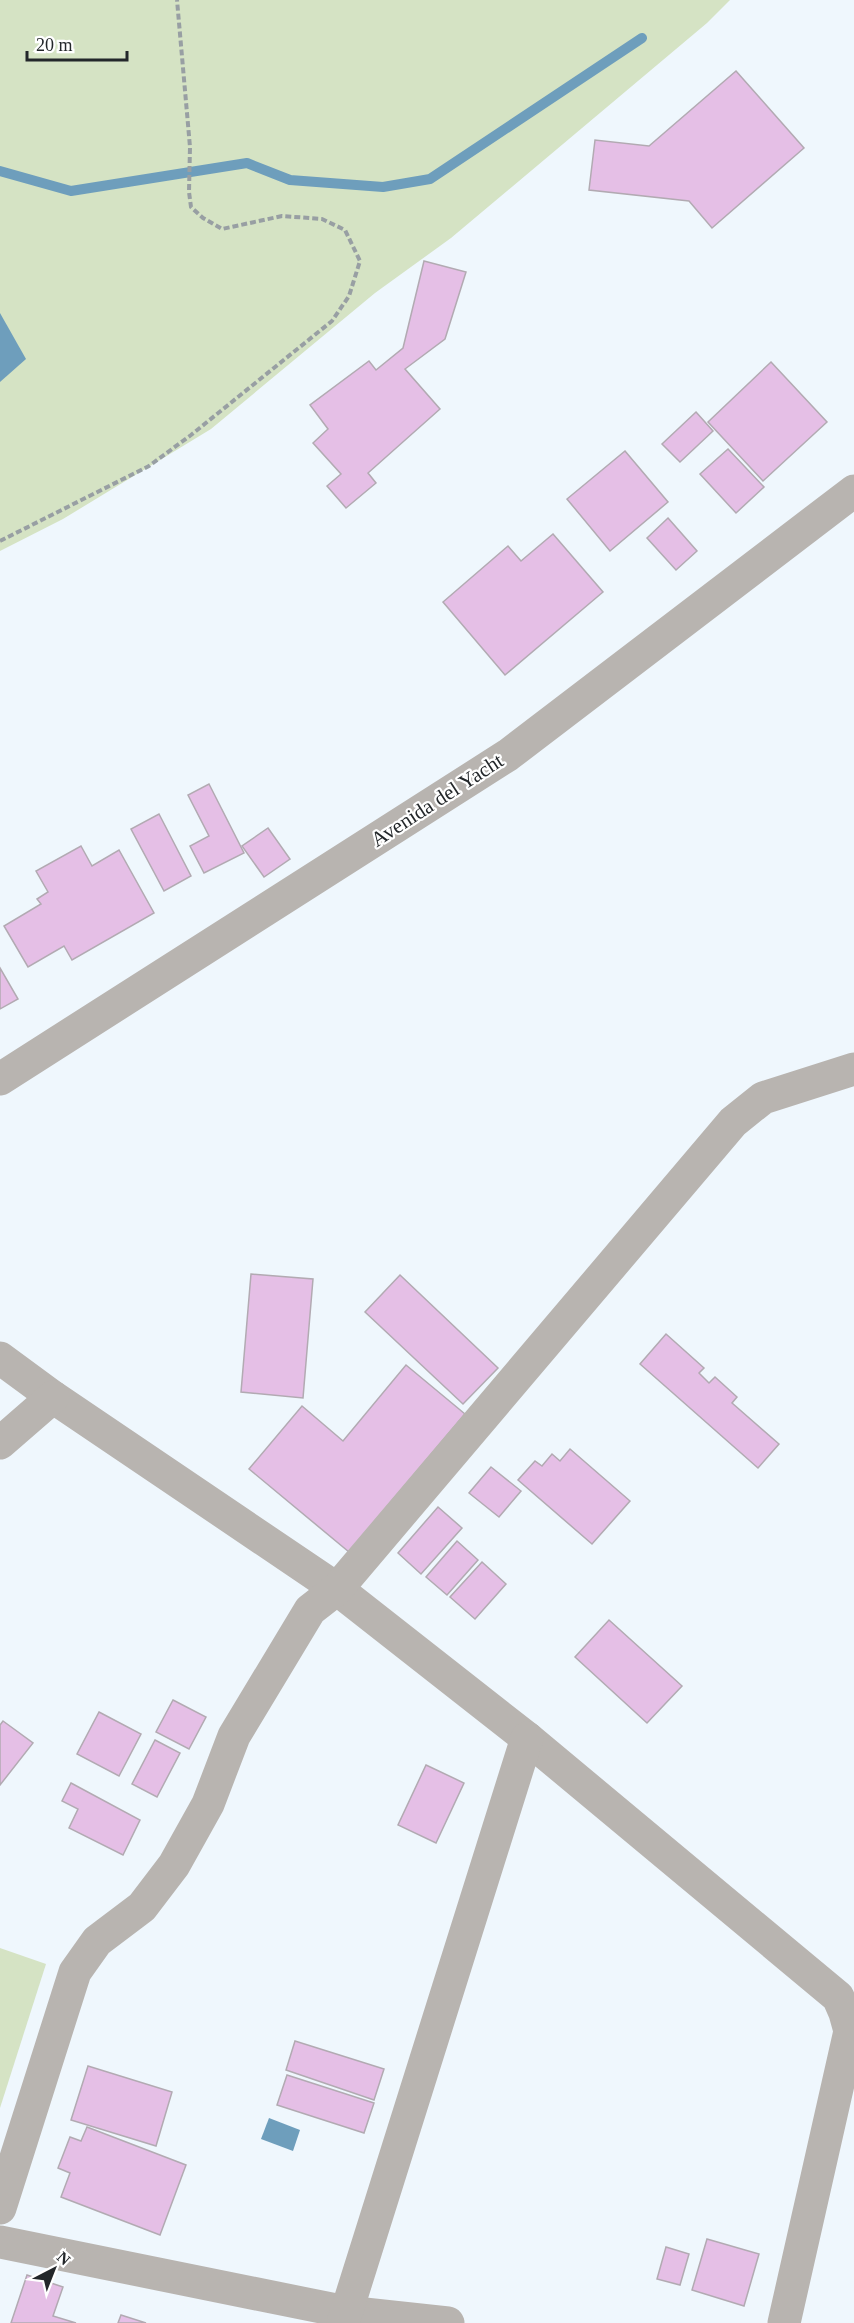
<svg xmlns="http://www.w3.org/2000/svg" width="854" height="2323" font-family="'Times New Roman',serif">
  <rect width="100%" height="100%" fill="#eff7fd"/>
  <g fill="#d5e3c4">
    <polygon points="0,0 730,0 707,23 451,238 375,293 211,429 63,519 0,551"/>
    <polygon points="0,1948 46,1964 0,2108"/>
  </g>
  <g fill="#6e9ebc">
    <polygon points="0,313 26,359 0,382"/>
    <polygon points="269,2118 300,2130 293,2151 261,2139"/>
  </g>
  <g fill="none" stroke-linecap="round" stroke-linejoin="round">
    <polyline stroke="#6e9ebc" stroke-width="10" points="0,171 71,191 247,163 290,180 383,187 430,179 642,38"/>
  </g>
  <g fill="#e5bfe6" stroke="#b2aab2" stroke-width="1.5">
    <polygon points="736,71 804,148 712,228 689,201 589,190 595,140 649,146"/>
    <polygon points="424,261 466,272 445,339 405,369 440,409 368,473 376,483 346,508 327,486 341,474 313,443 328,429 310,405 369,361 376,370 403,348"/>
    <polygon points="771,362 827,422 763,481 708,422"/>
    <polygon points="696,412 713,431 680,462 662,444"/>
    <polygon points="728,449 764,487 736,513 700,474"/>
    <polygon points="625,451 668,502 610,551 567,499"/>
    <polygon points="668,518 697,551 676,570 647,538"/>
    <polygon points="553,534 603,592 505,675 443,602 508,546 521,561"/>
    <polygon points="209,784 244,853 204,873 190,846 209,836 188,795"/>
    <polygon points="159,814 191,876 164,891 131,829"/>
    <polygon points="268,828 290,859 264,877 242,846"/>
    <polygon points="81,846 92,866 119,850 154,913 72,960 64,946 28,967 4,926 41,904 37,899 48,892 36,871"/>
    <polygon points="0,968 18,999 0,1009"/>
    <polygon points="251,1274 313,1279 303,1398 241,1392"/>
    <polygon points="400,1275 498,1368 463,1404 365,1312"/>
    <polygon points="666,1334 704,1368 699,1373 709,1383 715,1377 737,1397 732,1403 779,1444 758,1468 640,1364"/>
    <polygon points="406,1365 465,1414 349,1552 249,1469 302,1406 343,1441"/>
    <polygon points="570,1449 630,1501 592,1544 518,1480 535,1461 542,1466 552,1454 560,1461"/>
    <polygon points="491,1467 521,1491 499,1517 469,1493"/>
    <polygon points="438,1507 462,1528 421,1574 398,1553"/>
    <polygon points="457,1541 478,1560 447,1595 426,1577"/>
    <polygon points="482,1562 506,1584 475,1619 450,1597"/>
    <polygon points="609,1620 682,1686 647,1723 575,1657"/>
    <polygon points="173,1700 206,1717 189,1749 156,1732"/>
    <polygon points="99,1712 141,1734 119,1776 77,1754"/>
    <polygon points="3,1721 33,1743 0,1785 0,1725"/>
    <polygon points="155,1740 180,1753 157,1797 132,1784"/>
    <polygon points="426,1765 464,1783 436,1843 398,1825"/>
    <polygon points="71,1783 140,1820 123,1855 69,1828 78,1809 62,1801"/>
    <polygon points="295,2041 384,2069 374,2100 286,2070"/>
    <polygon points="88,2066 172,2092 156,2146 71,2120"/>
    <polygon points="287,2075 374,2103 364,2133 277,2105"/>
    <polygon points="87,2127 186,2165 160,2235 61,2197 70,2173 58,2168 70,2137 81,2141"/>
    <polygon points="707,2239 759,2254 744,2306 692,2290"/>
    <polygon points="666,2247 689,2254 680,2285 657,2279"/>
    <polygon points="27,2275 63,2287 53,2316 76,2323 11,2323"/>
    <polygon points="121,2315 146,2323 118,2323"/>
  </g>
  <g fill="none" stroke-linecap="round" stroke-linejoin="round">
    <polyline stroke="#989fa3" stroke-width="4" stroke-dasharray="6 3" stroke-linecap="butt" points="0,541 149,466 191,435 332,321 349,296 360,261 345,230 322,219 282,216 222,229 203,218 191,207 189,192 190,147 177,0"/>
    <g stroke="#b8b4b0" stroke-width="33">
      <polyline points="0,1079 508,755 854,491"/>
      <polyline points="0,1358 53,1397 337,1589 527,1738 838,1997 845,2013 850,2031 784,2323"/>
      <polyline points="0,1443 53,1397"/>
      <polyline points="0,2208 75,1972 97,1941 142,1907 174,1865 208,1804 234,1736 310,1610 337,1589 733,1122 763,1098 854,1069"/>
      <polyline points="0,2242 346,2312 448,2323"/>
      <polyline points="343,2323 527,1738"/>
    </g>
  </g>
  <g text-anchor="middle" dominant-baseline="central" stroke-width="4.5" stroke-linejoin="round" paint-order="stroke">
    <g font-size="21" fill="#23272a" stroke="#fff">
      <text transform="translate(437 800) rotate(-33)">Avenida del Yacht</text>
    </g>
  </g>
  <g transform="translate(54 2269) rotate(42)" stroke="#ffffff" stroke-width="4.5" paint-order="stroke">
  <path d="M0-4.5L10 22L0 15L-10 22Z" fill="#23272a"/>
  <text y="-9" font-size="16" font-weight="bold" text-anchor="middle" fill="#23272a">N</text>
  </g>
  <path d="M27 51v9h100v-9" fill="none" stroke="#23272a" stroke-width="3"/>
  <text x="36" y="51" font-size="18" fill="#23272a" stroke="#ffffff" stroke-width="4.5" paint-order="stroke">20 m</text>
</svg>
